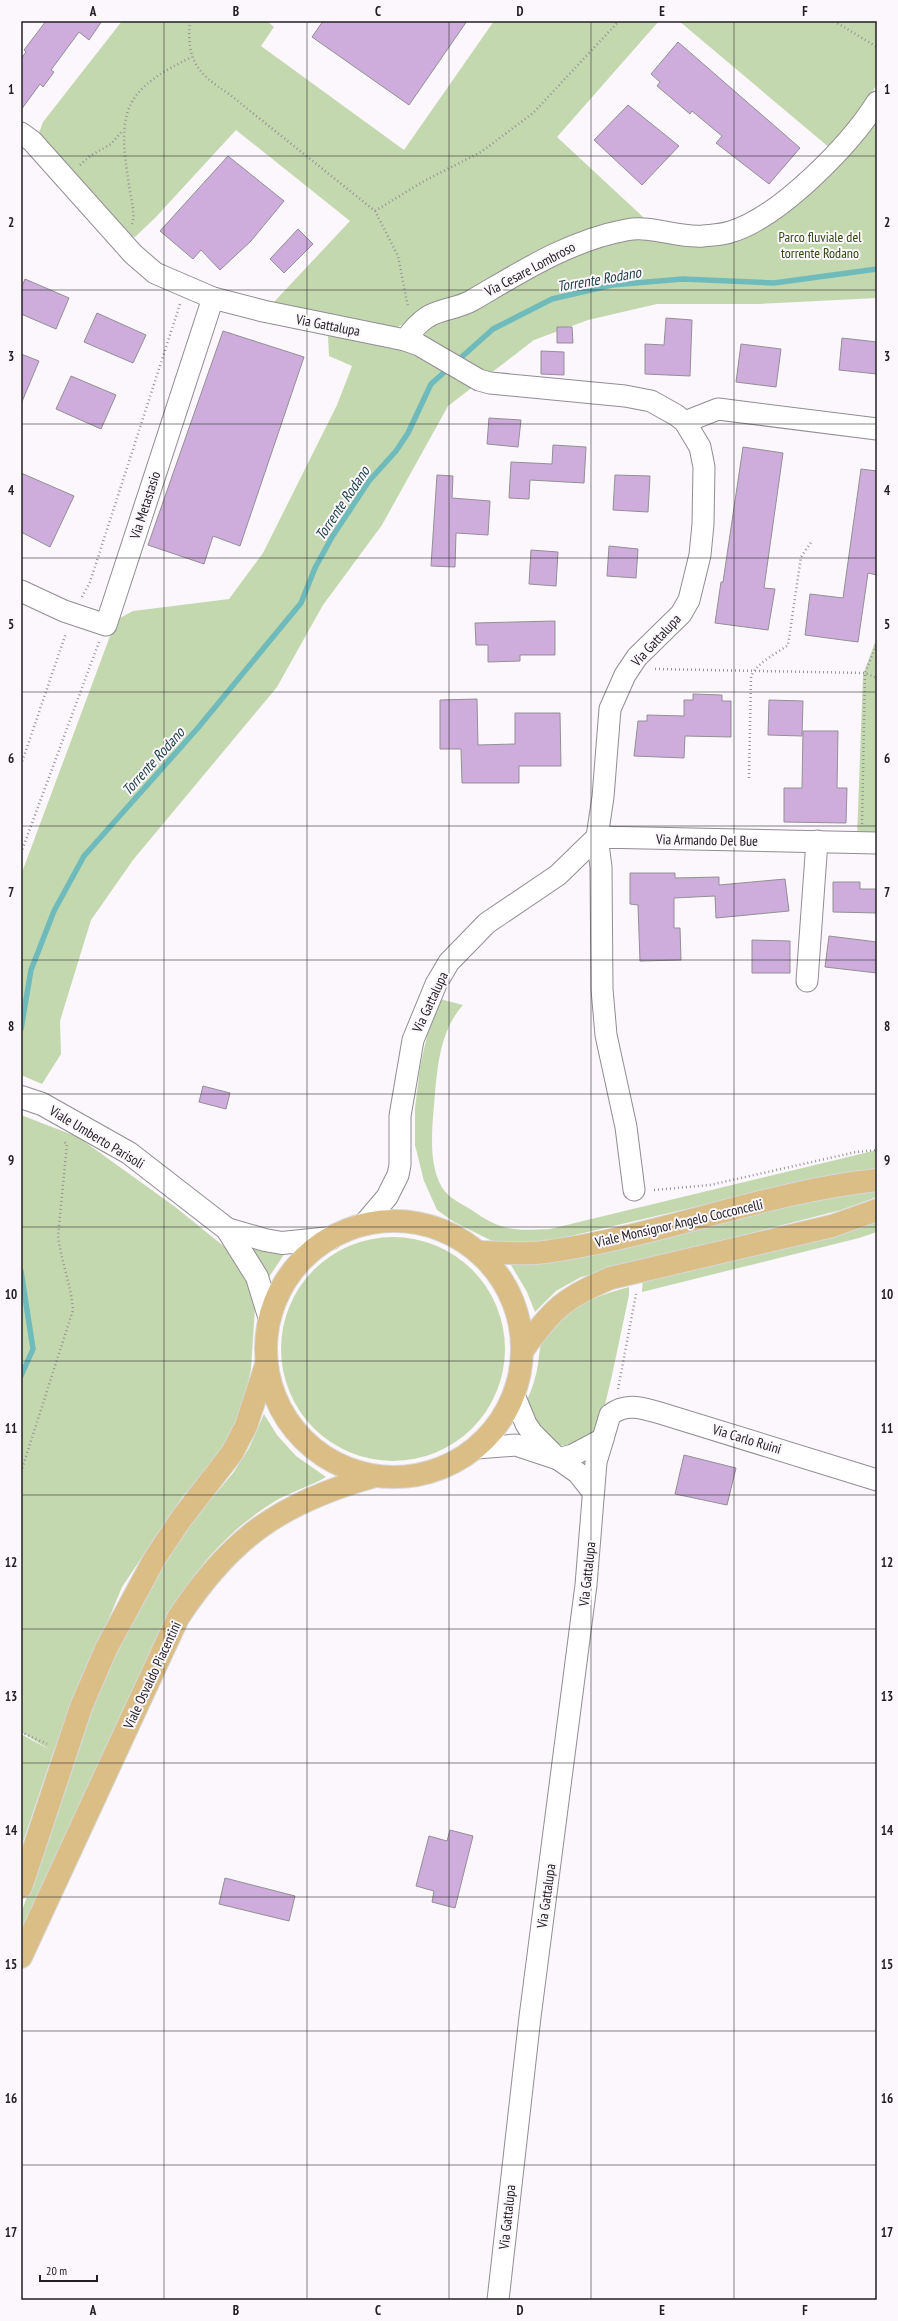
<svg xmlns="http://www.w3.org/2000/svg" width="898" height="2321" font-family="'PT Sans Narrow',sans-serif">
  <rect width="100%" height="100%" fill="#fbf7fc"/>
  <g fill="#c4d8b0">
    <polygon points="122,21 267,21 274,27 261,46 404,150 494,21 659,21 557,137 656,229 672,237 762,215 877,102 877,298 758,304 657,304 588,320 534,340 448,406 382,525 323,605 277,687 133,860 91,920 60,1021 61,1054 42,1084 21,1075 21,875 116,620 133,611 229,599 263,553 337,405 352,366 329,356 328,336 344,324 423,337 430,327 455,316 404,324 393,329 273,303 350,221 236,130 155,218 135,237 132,236 39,133 43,122"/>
    <polygon points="679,21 877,21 877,84 858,115 831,149"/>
    <polygon points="877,637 877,837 857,837 863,675"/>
    <path d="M440 999 463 1005C441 1030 438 1062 435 1093 433 1123 424 1177 452 1198 457 1202 464 1205 470 1209 502 1231 512 1231 550 1229L877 1150V1170L823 1177 528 1246 498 1244 454 1222 437 1210 424 1181 415 1145V1108L420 1067 429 1027Z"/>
    <polygon points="21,1115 78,1137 174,1206 226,1248 247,1276 255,1308 251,1369 244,1404 235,1428 220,1456 183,1496 122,1587 53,1753 21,1848 21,1734 50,1750 21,1732"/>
    <polygon points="877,1190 877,1197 841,1210 581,1277 556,1291 535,1312 527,1292 511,1265 575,1259 813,1200"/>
    <polygon points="877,1219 877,1232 859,1238 642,1292 643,1277"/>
    <circle cx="393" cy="1349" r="112"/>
    <polygon points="253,1249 285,1253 269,1277"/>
    <path d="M629 1287V1295L611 1380 598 1433C550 1457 548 1445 526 1402 532 1390 536 1377 538 1364 539 1358 539 1351 541 1345 557 1310 594 1296 629 1287Z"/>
    <path d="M264 1414 277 1435 296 1456 326 1477C311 1486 293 1491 277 1500 217 1536 181 1587 151 1649L21 1935V1914L80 1737 111 1658 171 1551 196 1517 233 1473 249 1448Z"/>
  </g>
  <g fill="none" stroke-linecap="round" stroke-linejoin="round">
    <g stroke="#6fbbbb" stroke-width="5.5">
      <polyline points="456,362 493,329 552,299 612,285 683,279 774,283 877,269"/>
      <polyline points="21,1029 31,970 54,911 84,856 197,729 301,603 315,568 332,537 369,481 396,451 408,433 431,384 449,368"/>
      <polyline points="21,1271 33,1349 21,1376"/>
    </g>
  </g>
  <g fill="#ceaddd" stroke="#938f94">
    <polygon points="46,21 102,21 89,40 79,32 51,70 54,72 43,87 40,84 21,110 21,59 26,52 24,50"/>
    <polygon points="323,21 467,21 409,105 312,37"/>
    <polygon points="678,42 800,148 769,184 716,143 722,136 692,111 690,114 657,86 660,82 651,74"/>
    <polygon points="628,105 679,146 642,185 594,140"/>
    <polygon points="228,156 284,201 251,241 220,270 201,250 193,259 160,231"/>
    <polygon points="298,229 313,244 284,273 270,259"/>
    <polygon points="25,279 69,298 56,329 21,314 21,289"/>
    <polygon points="97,313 146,335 133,363 84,342"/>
    <polygon points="666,318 692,320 690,376 645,374 645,344 664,345"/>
    <polygon points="557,327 572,327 573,343 557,343"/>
    <polygon points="223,331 304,357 240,546 213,536 204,564 148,545"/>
    <polygon points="842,338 877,342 877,374 839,370"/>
    <polygon points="741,344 781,349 776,387 736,382"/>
    <polygon points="541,351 564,352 564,375 541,374"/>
    <polygon points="21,354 39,361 21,404"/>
    <polygon points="71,376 116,395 101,429 56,409"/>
    <polygon points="489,418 521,420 518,447 487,444"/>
    <polygon points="553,445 586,447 584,483 530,480 529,499 509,498 511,462 552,464"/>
    <polygon points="743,447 783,453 764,588 775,589 768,630 715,623 721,582 723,582"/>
    <polygon points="861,469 877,471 877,575 868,573 858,642 805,635 810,594 843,598"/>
    <polygon points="21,473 74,496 50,547 21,532"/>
    <polygon points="437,475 453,476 452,498 490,501 488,535 456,533 455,567 431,566"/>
    <polygon points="615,475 650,476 648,512 613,510"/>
    <polygon points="609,546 638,549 636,578 607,576"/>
    <polygon points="531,550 558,552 556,586 529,584"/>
    <polygon points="555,621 555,655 520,655 520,661 488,662 488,645 476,645 475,623"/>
    <polygon points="693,694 722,695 722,701 731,701 731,737 685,736 684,758 634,756 638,721 647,721 647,715 684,716 684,700 693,700"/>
    <polygon points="477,699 478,745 515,744 515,713 560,713 561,766 519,766 519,783 462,783 461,749 440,749 440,700"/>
    <polygon points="769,700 803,701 802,736 768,735"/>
    <polygon points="803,731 838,731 837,788 847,788 846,823 784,822 784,788 802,788"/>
    <polygon points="630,873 675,873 675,878 719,877 719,885 785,879 789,911 716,918 715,896 674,898 674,928 680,928 681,960 640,961 638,905 630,904"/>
    <polygon points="833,882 860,882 860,889 877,889 877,913 833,912"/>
    <polygon points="829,936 877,942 877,973 825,967"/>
    <polygon points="752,940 790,941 790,973 752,973"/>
    <polygon points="203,1086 230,1093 226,1109 199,1102"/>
    <polygon points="684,1455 736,1468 727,1505 675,1494"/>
    <polygon points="450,1830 473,1836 455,1908 432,1902 434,1891 416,1886 429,1836 447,1841"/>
    <polygon points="225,1878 295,1896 289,1921 219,1904"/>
  </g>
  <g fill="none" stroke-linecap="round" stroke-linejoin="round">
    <g stroke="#918d92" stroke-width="23">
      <g id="street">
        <polyline points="21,133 32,141 133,254 155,273 213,298 263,311 405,340 419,345 479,380 490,383 625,396 651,401 676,415 685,422 700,447 704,467 703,524 700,555 689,600 681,614 637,657 625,675 610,709 603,797 597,837 558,875 487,923 449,962 436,984 413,1040 400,1116 400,1165 398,1175 387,1197 364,1224"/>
        <path d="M405 340C411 332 417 324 426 318 438 309 457 309 471 301 521 272 568 241 626 230 653 225 676 238 703 236 712 235 721 235 730 232 779 218 850 145 877 102"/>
        <polyline points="685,422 718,409 877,429"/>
        <polyline points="21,591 64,611 106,625 213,298"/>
        <polyline points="807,981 817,841"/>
        <polyline points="634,1190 626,1127 606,1035 602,989 601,867 597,837 877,843"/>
        <polyline points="514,1395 526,1424 532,1433 558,1459 578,1473 593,1492"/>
        <polyline points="476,1448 516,1445 558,1459 573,1455 603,1439"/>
        <path d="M498 2300 530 2017 586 1585 596 1462 610 1415C626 1402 643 1408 660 1413L877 1480"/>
      </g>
    </g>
    <g stroke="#918d92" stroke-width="24">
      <g id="secondary">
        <polyline points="21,1097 42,1104 129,1153 227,1229 257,1277 269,1316"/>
        <polyline points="227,1229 265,1240 282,1243 331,1238"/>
      </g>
    </g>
    <g stroke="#d7d7d7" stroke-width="24">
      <g id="primary">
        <circle cx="394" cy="1349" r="128"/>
        <path d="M479 1252C500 1252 524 1255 545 1252 657 1237 764 1192 877 1180"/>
        <path d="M523 1350C552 1309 565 1297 611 1278L832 1226 877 1210"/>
        <polyline points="21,1887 81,1707 106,1649 155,1558 181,1519 232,1453 246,1426 266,1365"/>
        <path d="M21 1957 178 1618C231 1537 281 1503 372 1477"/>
      </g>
    </g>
    <g stroke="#969396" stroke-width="2.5" stroke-dasharray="1 3" stroke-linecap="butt">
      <path d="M190 21C186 60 197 73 229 94L375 211 398 256 408 307"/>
      <polyline points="834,21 877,47"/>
      <polyline points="80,165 90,156 111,144 123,130"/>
      <polyline points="375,211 424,181 481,152 533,113 619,21"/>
      <path d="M132 224C136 213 130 196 129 185 117 111 123 90 192 57"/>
      <polyline points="82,597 90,582 180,304"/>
      <polyline points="655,669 865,673 877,678"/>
      <polyline points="21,765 66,633"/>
      <path d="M749 778 751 677C756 663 776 654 788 645L801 557 812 541"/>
      <polyline points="862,824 865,673 877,643"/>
      <polyline points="21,853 99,642"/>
      <polyline points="654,1190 710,1185 856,1152 877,1150"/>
      <polyline points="618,1389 636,1294"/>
      <path d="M21 1472 73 1310C71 1284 61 1261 58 1236L67 1144 63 1141"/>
      <polyline points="21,1732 47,1744"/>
    </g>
    <use href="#street" stroke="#fff" stroke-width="21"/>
    <use href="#secondary" stroke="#fff" stroke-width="22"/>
    <use href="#primary" stroke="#dabe86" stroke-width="22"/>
  </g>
  <path fill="none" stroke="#222022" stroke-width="1" stroke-opacity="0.55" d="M164 21V2300M307 21V2300M449 21V2300M591 21V2300M734 21V2300M21 156H877M21 290H877M21 424H877M21 558H877M21 692H877M21 826H877M21 960H877M21 1094H877M21 1227H877M21 1361H877M21 1495H877M21 1629H877M21 1763H877M21 1897H877M21 2031H877M21 2165H877"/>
  <g text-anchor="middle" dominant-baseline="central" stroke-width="4" stroke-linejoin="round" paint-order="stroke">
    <g font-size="14" fill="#314811" stroke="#fbf7fc">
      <text x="820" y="237">Parco fluviale del<tspan x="820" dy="16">torrente Rodano</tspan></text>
    </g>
    <g font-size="14" fill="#222022" stroke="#fbf7fc">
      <text transform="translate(530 269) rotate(-28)">Via Cesare Lombroso</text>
      <text transform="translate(328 325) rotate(11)">Via Gattalupa</text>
      <text transform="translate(145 505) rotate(-72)">Via Metastasio</text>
      <text transform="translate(656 640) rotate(-47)">Via Gattalupa</text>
      <text transform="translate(707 840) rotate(1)">Via Armando Del Bue</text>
      <text transform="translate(430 1002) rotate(-65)">Via Gattalupa</text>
      <text transform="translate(97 1137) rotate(31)">Viale Umberto Parisoli</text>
      <text transform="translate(679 1223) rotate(-13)">Viale Monsignor Angelo Cocconcelli</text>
      <text transform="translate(747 1439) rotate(17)">Via Carlo Ruini</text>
      <text transform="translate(587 1574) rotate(-84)">Via Gattalupa</text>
      <text transform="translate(152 1675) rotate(-65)">Viale Osvaldo Piacentini</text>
      <text transform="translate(546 1896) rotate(-82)">Via Gattalupa</text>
      <text transform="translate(507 2217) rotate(-84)">Via Gattalupa</text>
    </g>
    <g font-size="15" font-style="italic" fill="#1a3f3f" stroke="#fbf7fc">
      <text transform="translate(599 279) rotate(-10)">Torrente Rodano</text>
      <text transform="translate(342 503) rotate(-56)">Torrente Rodano</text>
      <text transform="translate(153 761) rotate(-48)">Torrente Rodano</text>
    </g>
  </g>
  <rect width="898" height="2321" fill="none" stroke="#fbf7fc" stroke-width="44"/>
  <path d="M40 2275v6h57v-6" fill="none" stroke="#222022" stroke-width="2"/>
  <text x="46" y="2275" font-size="12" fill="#222022" stroke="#fbf7fc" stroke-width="3" paint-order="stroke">20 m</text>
  <rect x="22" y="22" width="854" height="2277" fill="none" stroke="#222022" stroke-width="1.5"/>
  <g font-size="13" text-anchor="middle" font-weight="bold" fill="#222022">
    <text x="93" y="16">A</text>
    <text x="236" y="16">B</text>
    <text x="378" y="16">C</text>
    <text x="520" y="16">D</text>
    <text x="662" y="16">E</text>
    <text x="805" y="16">F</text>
    <text x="11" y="94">1</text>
    <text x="887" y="94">1</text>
    <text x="11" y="227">2</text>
    <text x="887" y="227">2</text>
    <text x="11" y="361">3</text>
    <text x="887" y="361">3</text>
    <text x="11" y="495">4</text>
    <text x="887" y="495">4</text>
    <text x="11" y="629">5</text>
    <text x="887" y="629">5</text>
    <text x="11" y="763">6</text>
    <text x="887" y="763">6</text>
    <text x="11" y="897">7</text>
    <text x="887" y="897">7</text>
    <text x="11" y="1031">8</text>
    <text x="887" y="1031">8</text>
    <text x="11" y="1165">9</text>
    <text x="887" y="1165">9</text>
    <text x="11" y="1299">10</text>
    <text x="887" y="1299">10</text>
    <text x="11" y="1433">11</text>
    <text x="887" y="1433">11</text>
    <text x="11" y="1567">12</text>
    <text x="887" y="1567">12</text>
    <text x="11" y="1701">13</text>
    <text x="887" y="1701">13</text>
    <text x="11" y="1835">14</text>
    <text x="887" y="1835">14</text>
    <text x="11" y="1969">15</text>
    <text x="887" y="1969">15</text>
    <text x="11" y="2103">16</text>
    <text x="887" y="2103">16</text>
    <text x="11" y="2237">17</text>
    <text x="887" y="2237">17</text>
    <text x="93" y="2315">A</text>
    <text x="236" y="2315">B</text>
    <text x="378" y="2315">C</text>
    <text x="520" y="2315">D</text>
    <text x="662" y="2315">E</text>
    <text x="805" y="2315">F</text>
  </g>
</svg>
